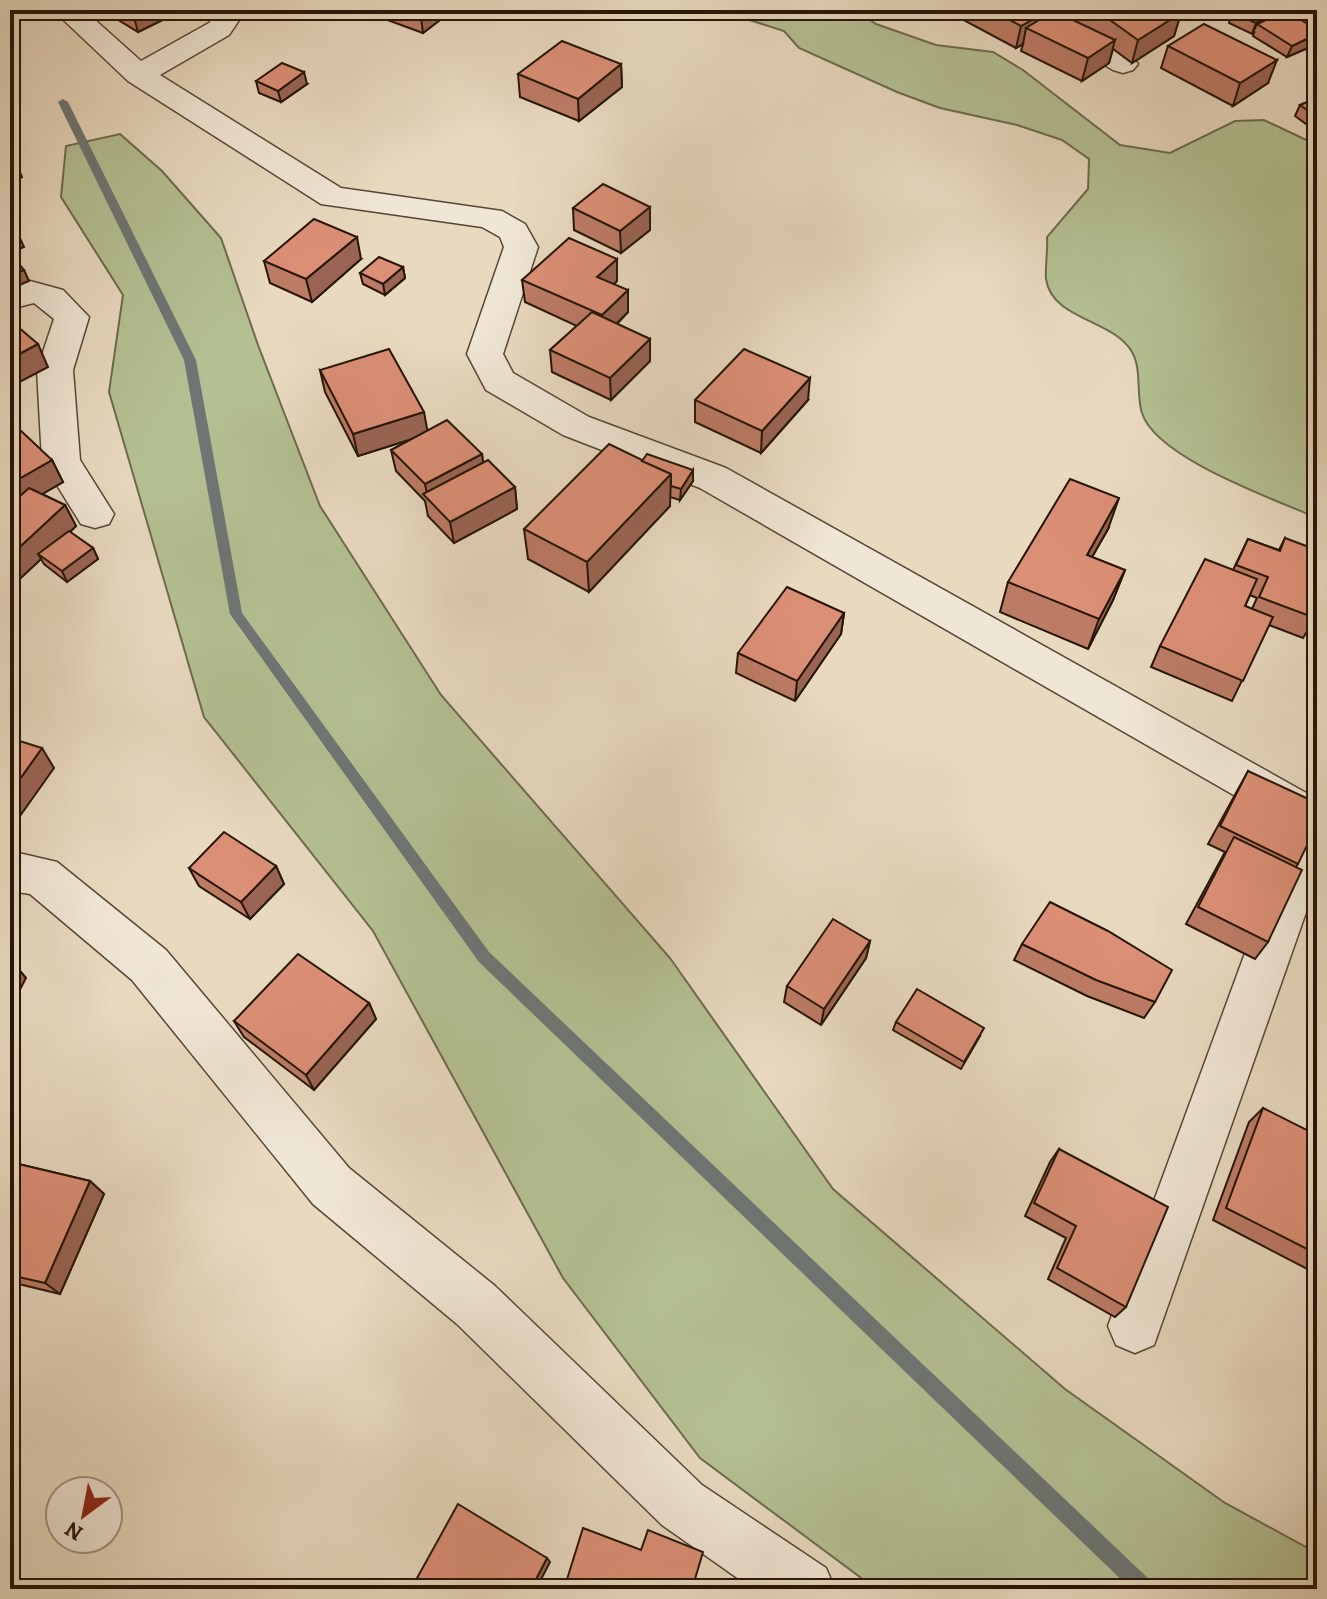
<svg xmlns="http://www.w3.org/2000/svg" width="1327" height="1599" font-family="Alegreya,serif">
  <rect width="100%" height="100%" fill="#e8d9bf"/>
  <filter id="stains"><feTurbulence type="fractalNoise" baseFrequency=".0025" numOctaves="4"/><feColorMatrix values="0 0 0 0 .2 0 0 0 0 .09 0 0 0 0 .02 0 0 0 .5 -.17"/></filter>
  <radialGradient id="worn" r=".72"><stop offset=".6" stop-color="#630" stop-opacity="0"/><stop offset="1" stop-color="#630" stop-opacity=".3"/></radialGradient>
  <g fill="#b4c093" stroke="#6d6a4e" stroke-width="2">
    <path d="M718 10H855L876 24 936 45 993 52 1023 70 1120 145 1170 153 1235 121 1264 120 1317 145V518C1274 499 1156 458 1142 413 1136 395 1142 369 1132 352 1113 319 1052 320 1046 279 1045 266 1048 251 1047 237L1088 189 1089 159 1062 140 1017 125 940 108 897 92 799 48 784 31Z"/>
    <polygon points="120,134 162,171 221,238 258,345 320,506 441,695 670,958 833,1189 1065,1389 1225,1503 1317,1553 1317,1589 876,1589 700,1458 563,1278 373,931 204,717 109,392 123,295 61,197 66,146"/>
  </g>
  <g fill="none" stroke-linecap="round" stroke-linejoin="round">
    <polygon fill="#6e7675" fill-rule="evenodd" points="63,99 68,102 196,360 242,613 489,952 1152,1582 1154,1589 1131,1589 479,962 230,614 184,360 58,102"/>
    <g stroke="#564636" stroke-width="3">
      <g id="minor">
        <polygon points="53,10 84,10 141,61 209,23 218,10 246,10 229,35 160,75 341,188 502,211 525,224 538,247 503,354 513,373 589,417 726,468 1317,799 1317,881 1154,1345 1135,1353 1116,1345 1108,1326 1291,828 700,488 563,435 486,390 467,354 504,247 500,237 482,227 321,204 128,81"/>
        <polygon points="1020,10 1054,10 1133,58 1138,64 1133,70 1123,73 1113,70 1024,16"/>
        <polygon points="30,281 63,290 89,317 73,370 80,460 114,514 109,524 95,528 81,524 42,461 37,370 54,319 34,303 10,309 10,286"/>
        <polygon points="10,851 57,862 166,950 349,1168 495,1286 702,1485 826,1568 835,1589 753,1589 662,1525 457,1324 313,1204 132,980 30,894 10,891"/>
      </g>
    </g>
    <use href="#minor" fill="#f0e6d5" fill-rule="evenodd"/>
  </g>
  <g fill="#bc7b65" stroke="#261508" stroke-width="2" fill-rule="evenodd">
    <polygon points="102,10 176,10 177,13 138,32"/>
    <polygon points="381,10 453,10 423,33 382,18"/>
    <polygon points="957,10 1054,10 1054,11 1072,19 1074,10 1174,10 1181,13 1174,36 1132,63 1113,49 1109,63 1082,81 1021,51 1023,44 1016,48 956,16"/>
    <polygon points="1299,10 1317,10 1317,44 1287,57 1253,36 1254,33 1252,34 1229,23 1232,12 1296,17"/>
    <polygon points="1168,46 1268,83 1233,106 1161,68"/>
    <polygon points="621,64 622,87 579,121 520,97 518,74"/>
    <polygon points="256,81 307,84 281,102 259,93"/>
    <polygon points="1317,98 1317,132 1295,116 1300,105"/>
    <polygon points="650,207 650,230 621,253 574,230 573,208"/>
    <polygon points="361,259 312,302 270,283 264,261"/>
    <polygon points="617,259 617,281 614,284 628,312 617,324 650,339 650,361 611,400 552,372 550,350 577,326 525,302 522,280"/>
    <polygon points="403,267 405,278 385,295 363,284 360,273"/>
    <polygon points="320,370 427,431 482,454 483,463 515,487 517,509 454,543 428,516 425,501 396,471 391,450 412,439 358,456 325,392"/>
    <polygon points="695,400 808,400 761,453 695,422"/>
    <polygon points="52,460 63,482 42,494 65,505 76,526 70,532 93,548 98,559 67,582 44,564 41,559 10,588"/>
    <polygon points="642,461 693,481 680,500 670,497 670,506 589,592 528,559 524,529"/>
    <polygon points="1108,529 1092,557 1125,570 1113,600 1088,649 1000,612 1008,582"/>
    <path d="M1285 538 1315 618 1303 638 1269 625 1232 701 1151 667 1160 646 1233 570 1248 539 1279 550ZM1250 595 1257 598 1252 609 1245 606Z"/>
    <polygon points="844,613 841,634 795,701 736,673 738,653"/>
    <polygon points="1248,771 1298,864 1296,867 1268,942 1255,959 1186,924 1225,852 1208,844"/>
    <polygon points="276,866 284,884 250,919 199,886 189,868"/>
    <polygon points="870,941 866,958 821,1025 784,1002 787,986"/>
    <polygon points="1022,944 1155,1002 1144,1018 1087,996 1014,960"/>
    <polygon points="369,1003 376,1019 314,1090 244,1037 234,1021"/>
    <polygon points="896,1022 980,1036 961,1069 893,1030"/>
    <polygon points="1263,1108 1315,1180 1317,1181 1317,1274 1213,1220 1249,1122"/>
    <polygon points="1059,1149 1126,1307 1115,1317 1048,1279 1066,1238 1025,1216 1050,1162"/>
    <polygon points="10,1162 90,1181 104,1194 60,1294 10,1282"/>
  </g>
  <g fill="#996453" stroke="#261508" stroke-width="2">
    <polygon points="132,10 176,10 177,13 138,32"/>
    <polygon points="420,10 453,10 423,33"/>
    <polygon points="1049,10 1054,10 1049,29 1026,28 1023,44 1016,48 1021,26"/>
    <polygon points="1274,10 1278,10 1275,18 1257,24 1252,34 1256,23"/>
    <polygon points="1181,13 1174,36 1132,63 1138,40"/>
    <polygon points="1317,34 1317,44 1287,57 1292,46"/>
    <polygon points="1115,40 1109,63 1082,81 1088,58"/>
    <polygon points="1277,60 1268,83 1233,106 1240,83"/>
    <polygon points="621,64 622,87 579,121 578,99"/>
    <polygon points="304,72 307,84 281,102 278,91"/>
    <polygon points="17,165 22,177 10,185 10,170"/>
    <polygon points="650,207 650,230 621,253 620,231"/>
    <polygon points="14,225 24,247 10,253 10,226"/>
    <polygon points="357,237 361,259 312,302 306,279"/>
    <polygon points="617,259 617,281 598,299 597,277"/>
    <polygon points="403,267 405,278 385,295 383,284"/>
    <polygon points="24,270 29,281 10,289 10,275"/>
    <polygon points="628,290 628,312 603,337 602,315"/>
    <polygon points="650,339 650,361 611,400 610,378"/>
    <polygon points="38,344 48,367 10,387 10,359"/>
    <polygon points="810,378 808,400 761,453 762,431"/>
    <polygon points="424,412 428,434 358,456 353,434"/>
    <polygon points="482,454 485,476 428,499 425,484"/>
    <polygon points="52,460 63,482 13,511 10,506 10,484"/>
    <polygon points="693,470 693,481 680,500 681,489"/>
    <polygon points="671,474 670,506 589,592 587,562"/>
    <polygon points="515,487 517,509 454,543 450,522"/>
    <polygon points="1119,498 1108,529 1076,585 1087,555"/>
    <polygon points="65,505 76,526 43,557 38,554 41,559 10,588 10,556"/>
    <polygon points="93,548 98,559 67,582 62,571"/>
    <polygon points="1125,570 1113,600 1088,649 1099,619"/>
    <polygon points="844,613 841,634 795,701 797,681"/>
    <polygon points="42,748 54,768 15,823 10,816 10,793"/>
    <polygon points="276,866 284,884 250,919 241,902"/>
    <polygon points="870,941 866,958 821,1025 824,1009"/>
    <polygon points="12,961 26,978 10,1009 10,965"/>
    <polygon points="369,1003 376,1019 314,1090 306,1075"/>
    <polygon points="90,1181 104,1194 60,1294 45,1283"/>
    <polygon points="10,1390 16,1393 10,1405"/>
    <polygon points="547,1558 550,1562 536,1589 531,1589"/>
  </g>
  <g fill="#db8f76" stroke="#261508" stroke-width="2">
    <polygon points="991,10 1049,10 1021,26"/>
    <polygon points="1096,10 1174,10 1181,13 1138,40"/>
    <polygon points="1235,10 1274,10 1256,23 1232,12"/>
    <polygon points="1301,10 1317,10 1317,17"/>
    <polygon points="1054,11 1115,40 1088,58 1026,28"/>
    <polygon points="1287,11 1317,30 1317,34 1292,46 1257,24"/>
    <polygon points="1204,24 1277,60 1240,83 1168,46"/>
    <polygon points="562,41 621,64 578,99 518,74"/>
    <polygon points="282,63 304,72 278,91 256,81"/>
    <polygon points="1317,98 1317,117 1300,105"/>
    <polygon points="10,162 17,165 10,170"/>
    <polygon points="603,184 650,207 620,231 573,208"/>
    <polygon points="314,219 357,237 306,279 264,261"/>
    <polygon points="569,238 617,259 597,277 628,290 602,315 522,280"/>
    <polygon points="10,253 24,270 10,275"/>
    <polygon points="379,257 403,267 383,284 360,273"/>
    <polygon points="592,312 650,339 610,378 550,350"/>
    <polygon points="10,320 38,344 10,359"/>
    <polygon points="389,349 424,412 353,434 320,370"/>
    <polygon points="744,349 810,378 762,431 695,400"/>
    <polygon points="447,420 482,454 425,484 391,450"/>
    <polygon points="19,429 52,460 10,484 10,434"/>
    <polygon points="609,444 671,474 587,562 524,529"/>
    <polygon points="647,454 693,470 681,489 671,486 671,474 642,461"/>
    <polygon points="488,460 515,487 450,522 423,494"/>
    <polygon points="1070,479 1119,498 1087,555 1125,570 1099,619 1008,582"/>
    <polygon points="29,488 65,505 10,556 10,505"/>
    <polygon points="69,531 93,548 62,571 38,554"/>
    <polygon points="1285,538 1317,550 1317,612 1315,618 1259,597 1268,577 1236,565 1248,539 1280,551"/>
    <polygon points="1205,559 1257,579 1245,606 1273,617 1243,681 1160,646"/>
    <polygon points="787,587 844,613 797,681 738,653"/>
    <polygon points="10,738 42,748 10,793"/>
    <polygon points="1248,771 1317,803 1317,825 1298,864 1220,826"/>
    <polygon points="224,832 276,866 241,902 189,868"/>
    <polygon points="1234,837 1302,870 1268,942 1198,907"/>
    <polygon points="1050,902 1108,931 1172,970 1155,1002 1096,980 1022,944"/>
    <polygon points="833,919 870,941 824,1009 787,986"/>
    <polygon points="298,954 369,1003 306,1075 234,1021"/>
    <polygon points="917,989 984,1028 964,1062 896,1022"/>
    <polygon points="1263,1108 1317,1135 1317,1173 1315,1180 1317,1181 1317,1254 1226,1208"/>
    <polygon points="1059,1149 1168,1207 1126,1307 1057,1268 1076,1226 1034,1203"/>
    <polygon points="10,1162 90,1181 45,1283 10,1275"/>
    <polygon points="458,1504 547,1558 531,1589 411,1589"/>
    <polygon points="583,1528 641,1550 648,1530 703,1552 692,1589 564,1589"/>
  </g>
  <rect width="1327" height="1599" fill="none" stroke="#e8d9bf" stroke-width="40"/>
  <rect x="12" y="12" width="1303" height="1575" fill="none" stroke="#261508" stroke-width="4"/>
  <rect x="20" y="20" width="1287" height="1559" fill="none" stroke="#261508" stroke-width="2"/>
  <g transform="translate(84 1515) rotate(212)"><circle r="38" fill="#f0e6d5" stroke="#9f9283" stroke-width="2"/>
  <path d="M0-6L14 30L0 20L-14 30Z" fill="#8f2418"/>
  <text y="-12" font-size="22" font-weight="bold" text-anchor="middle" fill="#261508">N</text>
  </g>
  <rect width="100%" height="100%" filter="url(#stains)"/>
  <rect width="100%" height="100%" fill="url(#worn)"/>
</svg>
